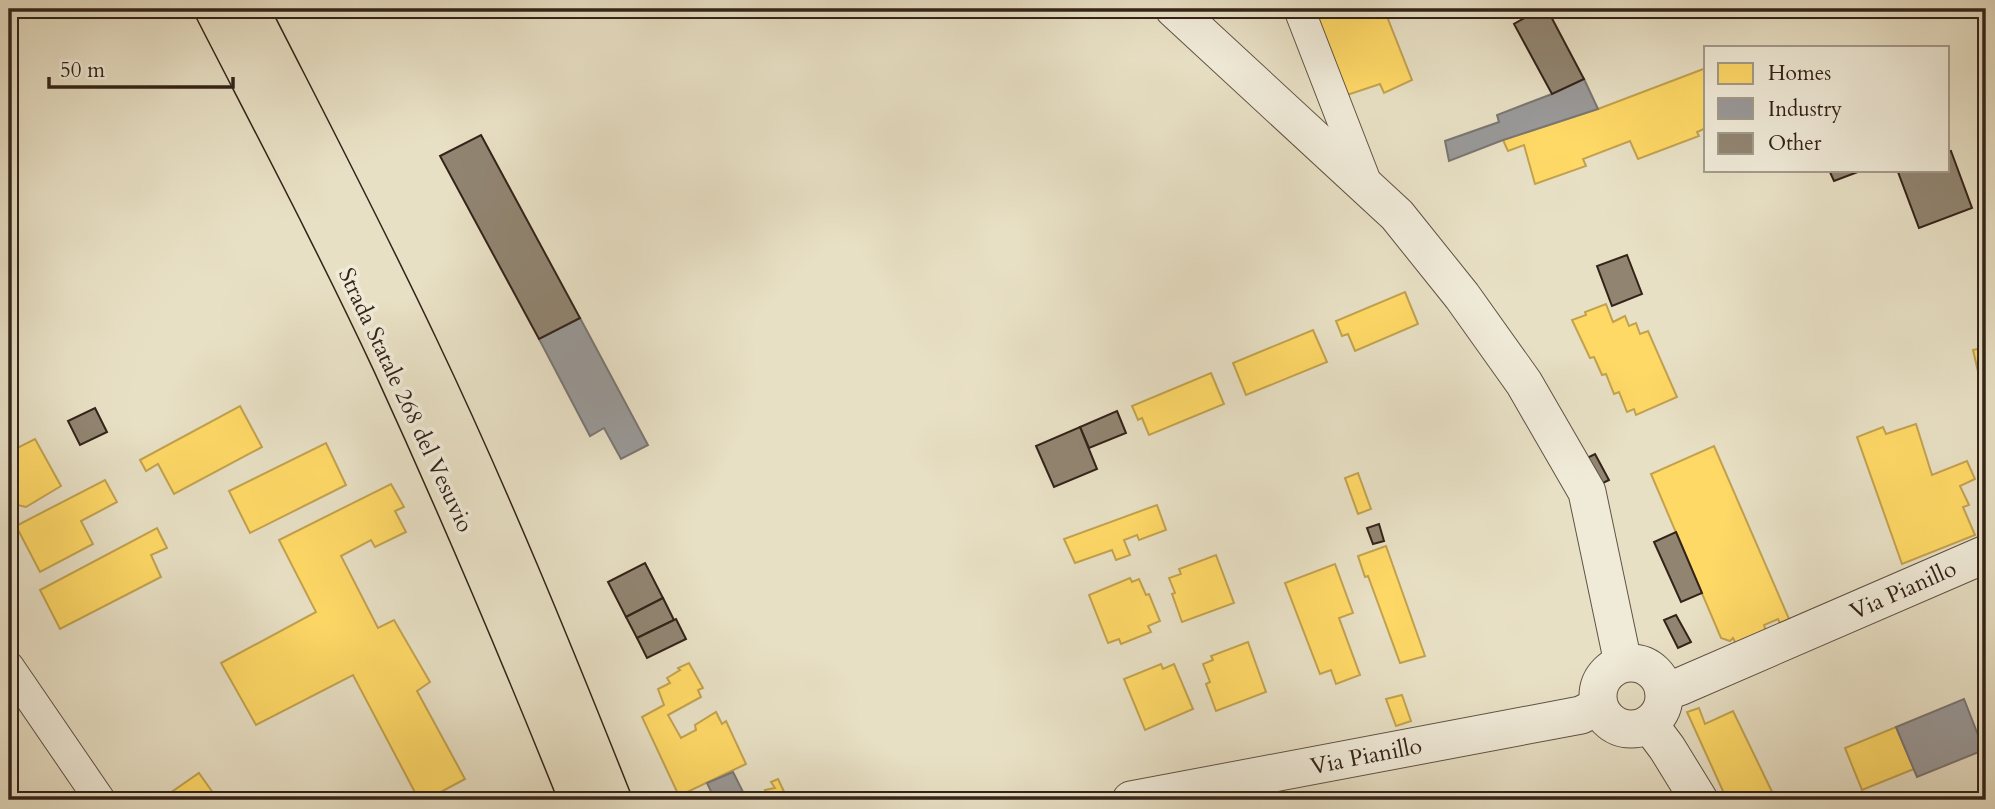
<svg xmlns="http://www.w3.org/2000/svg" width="1995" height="809" font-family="Cardo,serif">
  <rect width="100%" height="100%" fill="#e8e0c5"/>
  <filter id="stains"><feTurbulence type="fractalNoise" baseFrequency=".00286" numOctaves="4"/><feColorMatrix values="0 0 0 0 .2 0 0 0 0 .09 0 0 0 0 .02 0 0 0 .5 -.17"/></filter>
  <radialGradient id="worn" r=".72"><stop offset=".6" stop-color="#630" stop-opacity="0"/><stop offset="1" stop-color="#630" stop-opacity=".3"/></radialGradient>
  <g fill="#ffd966" stroke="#c2a24f" stroke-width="2">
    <polygon points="1315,9 1384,9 1412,80 1384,93 1380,84 1347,95"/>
    <polygon points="1706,68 1706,128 1697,132 1699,136 1638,159 1630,141 1583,159 1586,166 1535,184 1524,145 1508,151 1503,140 1598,109"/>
    <polygon points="1405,292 1418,324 1355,351 1348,334 1342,336 1336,321"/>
    <polygon points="1606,304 1613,322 1625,316 1629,326 1636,323 1640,334 1648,331 1677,397 1636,415 1634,409 1627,412 1619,392 1614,394 1606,374 1602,375 1594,357 1590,358 1572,320 1586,315 1585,312"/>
    <polygon points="1313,330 1327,362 1246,395 1233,363"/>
    <polygon points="1986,347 1986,406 1973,350"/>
    <polygon points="1211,373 1224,404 1149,435 1142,418 1138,420 1132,406"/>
    <polygon points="240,406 262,447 174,494 158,464 146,471 140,460"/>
    <polygon points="1916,424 1932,475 1967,461 1975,479 1960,486 1969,505 1963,507 1975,535 1902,564 1857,437 1883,427 1886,434"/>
    <polygon points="35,439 61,486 26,507 9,503 9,452"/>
    <polygon points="326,443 346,485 250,533 229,491"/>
    <polygon points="1714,446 1793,628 1784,633 1778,619 1764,625 1768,638 1739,650 1733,638 1730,641 1721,638 1651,474"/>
    <polygon points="1358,473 1371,509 1358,514 1345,478"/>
    <polygon points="105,480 117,502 81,521 93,544 40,572 16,526"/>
    <polygon points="391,484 404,507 395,511 406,532 375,547 371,540 341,556 378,628 394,620 430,682 417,691 465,779 426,800 419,800 353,675 256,725 221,663 316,612 279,540"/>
    <polygon points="1157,505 1166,530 1139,540 1137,535 1124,540 1130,555 1116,560 1112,550 1075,563 1064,539"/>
    <polygon points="157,528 167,548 151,555 161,577 60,629 40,590"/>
    <polygon points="1386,546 1425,656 1400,663 1368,576 1365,577 1358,556"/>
    <polygon points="1216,555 1234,603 1182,622 1172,594 1175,593 1169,578 1181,574 1179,569"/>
    <polygon points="1335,564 1353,613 1339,618 1360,675 1336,684 1331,670 1320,674 1285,583"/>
    <polygon points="1130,578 1132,582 1139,579 1146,595 1149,594 1160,621 1148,626 1151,632 1121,644 1119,639 1108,643 1089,595"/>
    <polygon points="1248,642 1266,692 1216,711 1206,684 1210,682 1203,664 1213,660 1211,656"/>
    <polygon points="689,663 703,688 698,690 701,697 668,715 681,738 696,730 695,725 716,712 722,724 726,721 746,764 679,796 642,717 664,705 658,689 670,683 667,678 680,670 678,668"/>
    <polygon points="1161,664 1163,669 1174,664 1193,709 1145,730 1124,679"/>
    <polygon points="1402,695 1411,721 1396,726 1386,699"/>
    <polygon points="1699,708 1705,724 1733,711 1776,800 1727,800 1687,712"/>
    <polygon points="1896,727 1914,769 1862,790 1845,748"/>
    <polygon points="199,773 218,800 160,800"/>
    <polygon points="778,779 788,800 769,800 765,790 775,788 771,782"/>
  </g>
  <g fill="#999" stroke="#7a7673" stroke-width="2">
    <polygon points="1584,79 1598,109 1503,140 1449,161 1445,141 1499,122 1497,115 1552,94"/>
    <polygon points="580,318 648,445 621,459 604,428 590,436 539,339"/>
    <polygon points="1964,699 1980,740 1986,738 1986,749 1917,777 1896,727"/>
    <polygon points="733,772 747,800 715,800 707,783"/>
  </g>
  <g fill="#918572" stroke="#332319" stroke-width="2">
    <polygon points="1540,9 1547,9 1584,79 1552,94 1514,24"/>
    <polygon points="481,135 580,318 539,339 440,156"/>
    <polygon points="1951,151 1972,208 1919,228 1898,172 1902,170 1948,170 1948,152"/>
    <polygon points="1829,170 1863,170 1834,181"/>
    <polygon points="1627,255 1642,294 1612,306 1597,266"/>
    <polygon points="95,408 107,432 80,445 68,421"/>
    <polygon points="1117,411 1126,433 1089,448 1080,427"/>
    <polygon points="1080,427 1097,469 1054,487 1036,446"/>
    <polygon points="1595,454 1609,480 1597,486 1583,460"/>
    <polygon points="1379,524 1384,541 1373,544 1367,528"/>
    <polygon points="1676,532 1702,593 1681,602 1654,542"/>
    <polygon points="645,563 663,598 626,617 608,582"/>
    <polygon points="663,598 674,620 637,638 626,617"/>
    <polygon points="1676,615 1691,642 1678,648 1664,620"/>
    <polygon points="676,619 686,639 647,658 637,638"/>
  </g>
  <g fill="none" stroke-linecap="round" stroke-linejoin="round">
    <g stroke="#605244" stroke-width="32">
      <g id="minor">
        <polyline points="1299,9 1368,187"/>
        <polyline points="9,667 100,800"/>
      </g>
    </g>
    <g stroke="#605244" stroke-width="39">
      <g id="tertiary">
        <polyline points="1174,9 1397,215 1462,296 1524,383 1587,492 1623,663"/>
        <circle cx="1631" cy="696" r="33"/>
        <polyline points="1664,692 1679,687 1986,554"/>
        <polyline points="1649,724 1667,748 1699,800"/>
        <polyline points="1131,800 1581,715 1599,706"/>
      </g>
    </g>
    <g stroke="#332319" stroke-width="41">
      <g id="trunk">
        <path d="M214 9C274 126 336 243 392 363 458 507 520 653 579 800"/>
        <path d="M249 9C306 121 364 232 418 346 489 495 551 647 612 800"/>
      </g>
    </g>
    <use href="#minor" stroke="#f0ebd9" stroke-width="30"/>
    <use href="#tertiary" stroke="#f0ebd9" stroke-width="37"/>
    <use href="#trunk" stroke="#e8e0c5" stroke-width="38"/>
  </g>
  <g text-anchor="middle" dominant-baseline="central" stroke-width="7" stroke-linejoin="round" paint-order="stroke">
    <g font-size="23" fill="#332319" stroke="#f0ebd9">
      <text transform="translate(406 400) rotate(65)">Strada Statale 268 del Vesuvio</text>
      <text transform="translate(1903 590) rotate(-24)">Via Pianillo</text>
      <text transform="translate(1366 756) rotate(-11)">Via Pianillo</text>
    </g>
  </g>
  <rect width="1995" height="809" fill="none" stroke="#e8e0c5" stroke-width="35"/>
  <rect x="10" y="10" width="1974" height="788" fill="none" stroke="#332319" stroke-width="3.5"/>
  <rect x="18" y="18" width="1960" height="774" fill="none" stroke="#332319" stroke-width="2"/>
  <rect x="1704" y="46" width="245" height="126" fill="#f0ebd9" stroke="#a49b8c" stroke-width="2"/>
  <rect x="1718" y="63" width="35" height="21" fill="#ffd966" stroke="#a49b8c" stroke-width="2"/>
  <text x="1768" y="80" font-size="21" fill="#332319">Homes</text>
  <rect x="1718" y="98" width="35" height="21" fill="#999999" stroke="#a49b8c" stroke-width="2"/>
  <text x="1768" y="116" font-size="21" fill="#332319">Industry</text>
  <rect x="1718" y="133" width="35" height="21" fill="#918572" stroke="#a49b8c" stroke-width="2"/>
  <text x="1768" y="150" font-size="21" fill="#332319">Other</text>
  <path d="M49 77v10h184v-10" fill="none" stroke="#332319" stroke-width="3.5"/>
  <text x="60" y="77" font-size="21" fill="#332319" stroke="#f0ebd9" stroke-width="5" paint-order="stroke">50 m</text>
  <rect width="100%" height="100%" filter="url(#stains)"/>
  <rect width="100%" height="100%" fill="url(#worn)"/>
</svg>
